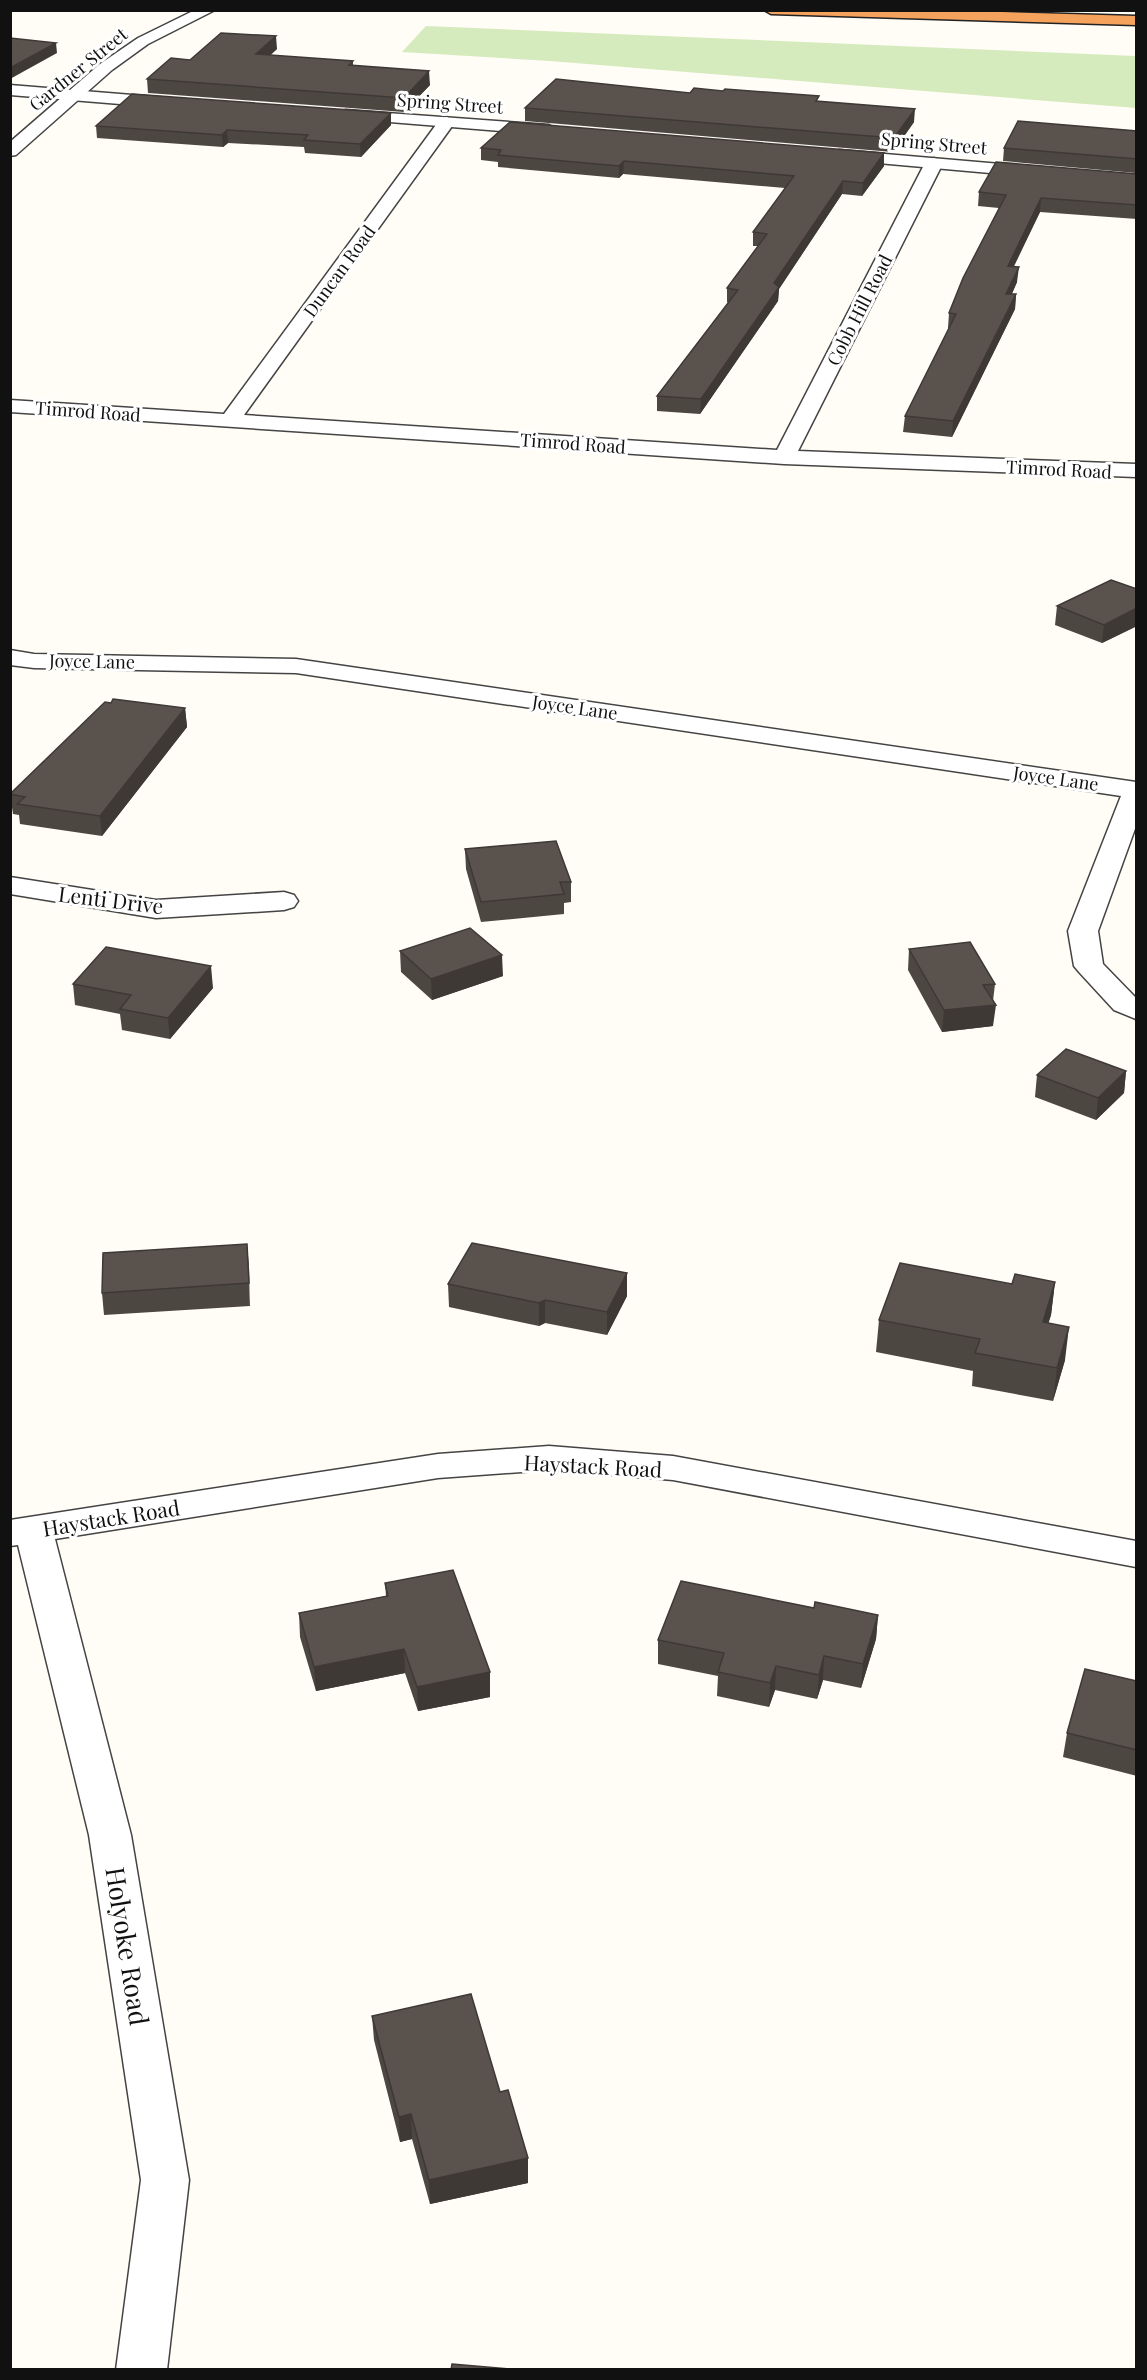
<svg xmlns="http://www.w3.org/2000/svg" width="1147" height="2380" font-family="'Playfair Display',serif">
  <rect width="100%" height="100%" fill="#fffdf5"/>
  <polygon fill="#d5ebbd" points="426,26 1136,56 1136,108 550,61 402,52"/>
  <g fill="none" stroke-linecap="round" stroke-linejoin="round">
    <g stroke="#444" stroke-width="3">
      <g id="minor">
        <polygon points="195,10 215,10 148,44 112,70 16,155 10,156 10,142 100,64 138,38"/>
        <polygon points="447,117 455,122 244,415 777,450 925,163 934,158 943,163 798,451 1136,464 1136,477 784,464 10,412 10,400 224,414 441,118"/>
        <polygon points="10,650 34,654 296,659 1136,782 1136,826 1098,931 1103,964 1136,998 1136,1019 1114,1010 1079,972 1074,966 1068,931 1121,796 296,673 34,668 10,665"/>
        <polygon points="10,877 156,900 284,892 294,895 298,901 294,907 284,910 156,918 10,894"/>
        <polygon points="549,1446 673,1456 1136,1541 1136,1567 673,1480 549,1470 438,1478 55,1539 131,1835 189,2180 167,2370 116,2370 141,2180 89,1835 18,1545 10,1546 10,1520 438,1454"/>
      </g>
    </g>
    <g stroke="#444" stroke-width="3">
      <g id="tertiary">
        <polygon points="10,85 169,98 177,103 169,108 10,95"/>
        <polygon points="346,110 549,125 557,130 549,135 340,118 338,115 340,112"/>
        <polygon points="839,150 1036,167 1045,172 1036,177 833,159 830,155"/>
      </g>
    </g>
    <g stroke="#222" stroke-width="3">
      <polygon id="motorway" points="764,10 936,10 1136,16 1136,25 771,14"/>
    </g>
    <use href="#minor" fill="#fff" fill-rule="evenodd"/>
    <use href="#tertiary" fill="#fff" fill-rule="evenodd"/>
    <use href="#motorway" fill="#f5a25d" fill-rule="evenodd"/>
  </g>
  <g fill="#4d4742">
    <polygon points="277,49 270,55 353,61 353,65 430,85 404,112 148,93 147,79 190,60"/>
    <polygon points="690,93 818,101 914,122 893,152 525,121 525,108"/>
    <polygon points="391,113 391,125 361,157 305,153 304,147 228,143 223,147 97,138 96,126"/>
    <polygon points="1111,129 1137,131 1137,219 1040,212 1013,267 1017,282 1012,294 1016,294 1015,309 952,437 903,432 905,416 949,328 948,328 949,313 999,208 978,206 979,192 1136,174 1136,173 1003,161 1004,148"/>
    <polygon points="481,148 884,166 862,196 842,194 779,289 778,301 700,414 657,411 657,396 728,303 727,302 727,288 758,246 753,246 753,232 785,188 623,174 619,178 498,167 498,162 481,160"/>
    <polygon points="1137,589 1137,626 1102,643 1055,625 1057,606"/>
    <polygon points="185,708 187,727 102,836 20,824 19,815 13,814 10,794"/>
    <polygon points="465,849 571,882 571,902 564,903 564,914 481,922 466,869"/>
    <polygon points="909,949 995,984 993,1001 993,1026 942,1032 908,970"/>
    <polygon points="400,951 503,976 432,1000 401,972"/>
    <polygon points="73,984 213,988 170,1039 122,1030 120,1014 75,1005"/>
    <polygon points="1126,1071 1124,1093 1096,1120 1035,1097 1037,1075"/>
    <polygon points="247,1244 250,1306 104,1315 102,1293"/>
    <polygon points="627,1273 627,1296 607,1335 545,1323 539,1326 449,1307 448,1284"/>
    <polygon points="1055,1282 1051,1315 1048,1323 1065,1360 1053,1401 972,1386 973,1371 876,1352 879,1320 1012,1284"/>
    <polygon points="385,1583 490,1672 490,1697 418,1711 405,1673 316,1691 300,1637 299,1613 386,1596"/>
    <polygon points="814,1608 878,1615 876,1639 861,1688 823,1680 817,1699 775,1690 769,1707 717,1696 718,1676 658,1664 658,1640"/>
    <polygon points="1137,1681 1137,1776 1063,1757 1067,1733"/>
    <polygon points="372,2016 500,2092 528,2158 528,2183 430,2204 412,2139 400,2142 374,2040"/>
  </g>
  <g fill="#3f3936">
    <polygon points="276,36 277,49 257,68 256,54"/>
    <polygon points="56,43 57,53 10,79 10,68"/>
    <polygon points="429,71 430,85 404,112 404,98"/>
    <polygon points="915,109 914,122 893,152 894,138"/>
    <polygon points="391,113 391,125 361,157 360,144"/>
    <polygon points="227,130 228,143 223,147 222,135"/>
    <polygon points="884,153 884,166 862,196 863,183"/>
    <polygon points="624,161 623,174 619,178 619,166"/>
    <polygon points="843,181 842,194 779,289 778,301 700,414 701,399 774,283"/>
    <polygon points="1041,198 1040,212 1007,281 1008,266"/>
    <polygon points="1019,267 1017,282 1005,308 1006,294"/>
    <polygon points="1016,294 1015,309 952,437 953,421"/>
    <polygon points="1137,608 1137,626 1102,643 1104,625"/>
    <polygon points="185,708 187,727 102,836 100,816"/>
    <polygon points="502,955 503,976 432,1000 431,979"/>
    <polygon points="211,966 213,988 170,1039 168,1018"/>
    <polygon points="996,1005 993,1026 942,1032 944,1010"/>
    <polygon points="1126,1071 1124,1093 1096,1120 1098,1098"/>
    <polygon points="247,1244 249,1267 250,1306 249,1283"/>
    <polygon points="627,1273 627,1296 607,1335 607,1312"/>
    <polygon points="1055,1282 1051,1315 1039,1355 1043,1322"/>
    <polygon points="545,1300 545,1323 539,1326 539,1303"/>
    <polygon points="1069,1327 1065,1360 1053,1401 1057,1368"/>
    <polygon points="878,1615 876,1639 861,1688 863,1664"/>
    <polygon points="404,1649 405,1673 316,1691 314,1667"/>
    <polygon points="824,1656 823,1680 817,1699 819,1675"/>
    <polygon points="776,1666 775,1690 769,1707 770,1683"/>
    <polygon points="490,1672 490,1697 418,1711 417,1687"/>
    <polygon points="411,2114 412,2139 400,2142 399,2117"/>
    <polygon points="528,2158 528,2183 430,2204 429,2180"/>
  </g>
  <g fill="#5a524d" stroke="#3f3936" stroke-width="1.5">
    <polygon points="221,33 276,36 256,54 353,61 349,65 429,71 404,98 147,79 171,58 190,60"/>
    <polygon points="10,38 56,43 10,68"/>
    <polygon points="556,79 690,93 694,88 723,91 725,89 819,96 816,101 915,109 894,138 525,108"/>
    <polygon points="132,94 391,113 360,144 304,140 308,135 227,130 222,135 96,126"/>
    <polygon points="1018,121 1137,131 1137,159 1004,148"/>
    <polygon points="510,122 884,153 863,183 843,181 774,283 779,287 701,399 657,396 738,290 727,288 767,234 753,232 794,176 624,161 619,166 498,155 501,150 481,148"/>
    <polygon points="996,162 1137,174 1137,205 1041,198 1008,266 1019,267 1006,294 1016,294 953,421 905,416 956,314 949,313 963,278 1006,195 979,192"/>
    <polygon points="1111,580 1137,589 1137,608 1104,625 1057,606"/>
    <polygon points="113,699 185,708 100,816 17,804 25,797 10,794 105,702 111,703"/>
    <polygon points="556,841 571,882 560,882 564,894 481,902 465,849"/>
    <polygon points="470,928 502,955 431,979 400,951"/>
    <polygon points="970,942 995,984 983,985 996,1005 944,1010 909,949"/>
    <polygon points="106,947 211,966 168,1018 120,1009 131,995 73,984"/>
    <polygon points="1066,1049 1126,1071 1098,1098 1037,1075"/>
    <polygon points="472,1243 627,1273 607,1312 545,1300 539,1303 448,1284"/>
    <polygon points="247,1244 249,1283 102,1293 103,1253"/>
    <polygon points="900,1263 1012,1284 1015,1274 1055,1282 1043,1322 1069,1327 1057,1368 975,1353 980,1339 879,1320"/>
    <polygon points="453,1570 490,1672 417,1687 404,1649 314,1667 299,1613 388,1596 385,1583"/>
    <polygon points="681,1581 814,1608 815,1602 878,1615 863,1664 824,1656 819,1675 776,1666 770,1683 718,1672 724,1653 658,1640"/>
    <polygon points="1085,1669 1137,1681 1137,1750 1067,1733"/>
    <polygon points="471,1994 500,2092 508,2090 528,2158 429,2180 411,2114 399,2117 372,2016"/>
    <polygon points="452,2364 520,2370 451,2370"/>
  </g>
  <g text-anchor="middle" dominant-baseline="central" stroke-width="6" stroke-linejoin="round" paint-order="stroke">
    <g font-size="18" fill="#111" stroke="#fff">
      <text transform="translate(78 69) rotate(-39)">Gardner Street</text>
      <text transform="translate(450 103) rotate(4)">Spring Street</text>
      <text transform="translate(934 143) rotate(5)">Spring Street</text>
      <text transform="translate(339 271) rotate(-54)">Duncan Road</text>
      <text transform="translate(859 310) rotate(-63)">Cobb Hill Road</text>
      <text transform="translate(88 411) rotate(4)">Timrod Road</text>
      <text transform="translate(573 443) rotate(4)">Timrod Road</text>
      <text transform="translate(1059 469) rotate(3)">Timrod Road</text>
      <text transform="translate(92 661) rotate(1)">Joyce Lane</text>
      <text transform="translate(575 707) rotate(8)">Joyce Lane</text>
      <text transform="translate(1056 778) rotate(8)">Joyce Lane</text>
    </g>
    <g font-size="21" fill="#111" stroke="#fff">
      <text transform="translate(111 899) rotate(7)">Lenti Drive</text>
      <text transform="translate(593 1465) rotate(3)">Haystack Road</text>
      <text transform="translate(111 1517) rotate(-9)">Haystack Road</text>
    </g>
    <g font-size="26" fill="#111" stroke="#fff">
      <text transform="translate(128 1946) rotate(81)">Holyoke Road</text>
    </g>
  </g>
  <rect width="1147" height="2380" fill="none" stroke="#111111" stroke-width="24"/>
</svg>
